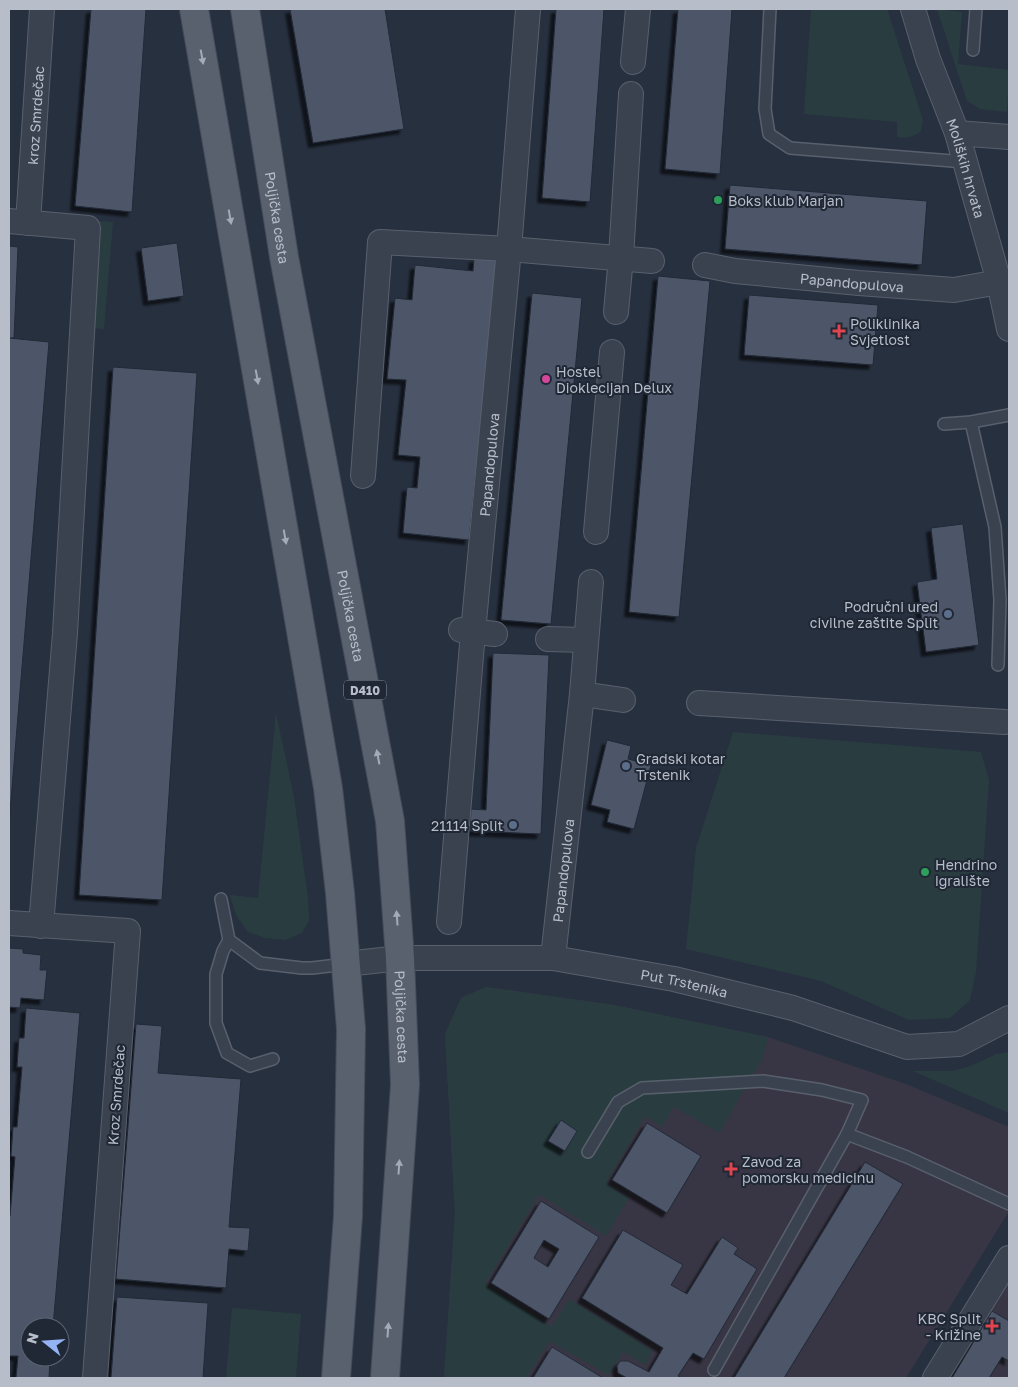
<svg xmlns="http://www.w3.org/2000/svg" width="1018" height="1387" font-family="'Golos Text',sans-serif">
  <defs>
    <filter id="shadow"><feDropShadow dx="-4.5" dy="4.5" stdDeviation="1" flood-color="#0009"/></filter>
  </defs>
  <rect width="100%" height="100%" fill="#27303f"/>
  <g fill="#383644">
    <polygon points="486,987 614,1005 768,1037 906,1084 1009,1127 1009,1211 906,1378 444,1378 455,1213 445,1034 461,998"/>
    <polygon points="1009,1274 1009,1378 938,1378"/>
  </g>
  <g fill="#293d40">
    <path d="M811 9H887L923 120 921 131C913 137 906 139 897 137V122L804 114Z"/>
    <polygon points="937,9 962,12 958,64 1009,70 1007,112 980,109 967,101"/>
    <polygon points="99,221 113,222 104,329 91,328"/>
    <polygon points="276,713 294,797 308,898 309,921 302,933 285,940 265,938 248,932 236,915 230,895 258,898"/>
    <polygon points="733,732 981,752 989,780 976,972 970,1000 950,1018 909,1020 821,981 686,949 696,848"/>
    <polygon points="486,987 614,1005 768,1037 762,1060 740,1096 720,1133 674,1107 662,1127 645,1116 606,1183 629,1198 606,1236 539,1194 485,1284 552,1327 569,1299 652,1350 646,1365 623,1352 609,1375 549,1341 526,1378 444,1378 455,1213 445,1034 461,998"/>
    <polygon points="1009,1052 1009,1113 913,1071 953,1071 973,1065 996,1054"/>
    <polygon points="232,1308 301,1314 296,1378 226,1378"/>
  </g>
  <g fill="#4d5768" stroke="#222937" fill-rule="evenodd" filter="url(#shadow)">
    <polygon points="91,9 146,9 132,212 75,206"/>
    <polygon points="290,9 385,9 404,129 313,143"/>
    <polygon points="556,9 604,9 590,202 542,198"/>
    <polygon points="678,9 732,9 720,174 665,169"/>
    <polygon points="730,185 927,201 922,265 725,249"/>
    <polygon points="177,243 184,296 148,301 141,248"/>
    <polygon points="9,246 18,247 14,338 9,338"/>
    <polygon points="474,258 497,260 469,540 403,533 407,487 417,488 420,457 398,455 406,380 387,379 395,298 412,300 415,265 473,271"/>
    <polygon points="658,276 710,281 679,617 629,612"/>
    <polygon points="532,293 582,298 551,624 501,620"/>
    <polygon points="749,295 878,305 873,365 744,355"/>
    <polygon points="9,338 49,342 9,824"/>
    <polygon points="113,367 197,373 162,900 79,895"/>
    <polygon points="963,524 979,645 926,652 917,582 937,579 931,528"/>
    <polygon points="493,653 549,655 541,834 470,831 471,809 486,810"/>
    <polygon points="607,740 631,746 628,759 651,765 634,829 607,822 610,810 591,805"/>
    <polygon points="9,948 23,949 23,953 41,955 40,970 47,970 44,1000 21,998 20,1008 9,1007"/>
    <polygon points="26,1008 80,1013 53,1327 30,1327 30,1357 50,1357 49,1378 16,1378 18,1356 9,1356 9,1216 10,1216 15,1157 11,1156 13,1127 17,1127 22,1067 17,1067 19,1038 24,1038"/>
    <polygon points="136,1024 162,1026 158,1073 241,1079 229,1227 250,1228 248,1251 229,1249 226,1288 116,1279"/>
    <polygon points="561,1120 577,1131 565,1151 548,1141"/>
    <polygon points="647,1123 701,1156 667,1213 612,1180"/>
    <polygon points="865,1162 903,1184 784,1378 734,1378"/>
    <path d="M541 1201 599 1237 549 1319 491 1283ZM544 1240 559 1249 548 1267 534 1258Z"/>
    <polygon points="623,1230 683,1265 671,1285 687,1294 722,1237 738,1248 734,1254 757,1269 704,1359 693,1353 678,1376 682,1378 627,1378 618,1373 617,1366 620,1361 628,1361 649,1372 663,1348 582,1298"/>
    <polygon points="117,1297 208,1303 203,1378 111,1378"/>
    <polygon points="992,1311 1009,1321 1009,1361 1002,1357 989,1378 952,1378"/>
    <polygon points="552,1347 603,1378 533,1378"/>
  </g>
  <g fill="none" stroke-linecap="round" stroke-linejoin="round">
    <g stroke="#59606d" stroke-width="14">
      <g id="lane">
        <polyline points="770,9 765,109 769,134 790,148 965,162"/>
        <polyline points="973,50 976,9"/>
        <polyline points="971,422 995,527 1000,600 998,665"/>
        <polyline points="944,424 971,422 1009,415"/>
        <polyline points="221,899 229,940 260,963 302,968 312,968 346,964"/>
        <polyline points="229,940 223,951 216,974 216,1023 227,1053 250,1066 273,1059"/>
        <polyline points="847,1134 907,1157 1009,1204"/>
        <polyline points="588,1152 618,1102 642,1088 763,1081 822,1090 862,1100 847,1134 714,1370"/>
      </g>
    </g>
    <g stroke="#59606d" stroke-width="26">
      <g id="street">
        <path id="s1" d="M913 9 928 59 957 133 999 282 1009 329"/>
        <polyline points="633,62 638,9"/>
        <polyline points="957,133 1009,137"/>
        <polyline points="9,221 88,228 65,633 41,926"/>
        <path id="s2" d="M28 223 42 9"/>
        <path id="s3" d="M705 265 735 271 859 283 954 290 999 282 1009 283"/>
        <polyline points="616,312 621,257 631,94"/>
        <polyline points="363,476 380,242 509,249 652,261"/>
        <polyline points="596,532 612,352"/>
        <polyline points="461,630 495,634"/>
        <polyline points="548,639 586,640"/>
        <polyline points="582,694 623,700"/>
        <polyline points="699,703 1005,722"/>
        <path id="s4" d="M449 922 473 632 509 249 528 9"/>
        <polyline points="9,923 128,931 95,1378"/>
        <path id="s5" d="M553 958 582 694 591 582"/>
        <path id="s6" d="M346 964 400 958H553L674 979 793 1008 907 1047 959 1044 1009 1018"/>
        <polyline points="935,1378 1009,1258"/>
      </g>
    </g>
    <g stroke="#444b59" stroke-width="30">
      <g id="primary">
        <polyline points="194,9 328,788 340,893 351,1029 348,1216 336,1378"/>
        <path id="s7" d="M245 9 284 257 390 821 400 958 405 1085 385 1378"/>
      </g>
    </g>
    <use href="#lane" stroke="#3b424f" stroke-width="11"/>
    <use href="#street" stroke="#3b424f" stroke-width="24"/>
    <use href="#primary" stroke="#59616f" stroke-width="28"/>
  </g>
  <defs><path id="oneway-solid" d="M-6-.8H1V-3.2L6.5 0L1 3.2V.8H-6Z" transform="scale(1.25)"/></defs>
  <g fill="#a4abb8">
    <use href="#oneway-solid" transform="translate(202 57) rotate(80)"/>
    <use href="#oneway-solid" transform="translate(230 217) rotate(80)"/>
    <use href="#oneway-solid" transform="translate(257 377) rotate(80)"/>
    <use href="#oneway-solid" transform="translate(285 537) rotate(80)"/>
    <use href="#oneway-solid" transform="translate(378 757) rotate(-101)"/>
    <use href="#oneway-solid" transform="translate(397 918) rotate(-94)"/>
    <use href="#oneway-solid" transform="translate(399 1167) rotate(-86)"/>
    <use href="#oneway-solid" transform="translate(388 1330) rotate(-86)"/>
  </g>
  <g fill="#2e9e5b" stroke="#202735" stroke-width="2">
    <circle cx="718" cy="200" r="5"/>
    <circle cx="925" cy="872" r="5"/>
  </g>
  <g fill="#e0444e" stroke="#202735" stroke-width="2">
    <path d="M836.5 323.5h5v5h5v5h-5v5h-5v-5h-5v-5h5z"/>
    <path d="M728.5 1161.5h5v5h5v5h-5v5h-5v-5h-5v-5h5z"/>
    <path d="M989.5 1318.5h5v5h5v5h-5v5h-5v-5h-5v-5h5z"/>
  </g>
  <circle fill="#d1479c" stroke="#202735" stroke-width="2" cx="546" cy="379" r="5"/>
  <g fill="#5c6f8a" stroke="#202735" stroke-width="2">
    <circle cx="948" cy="614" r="5"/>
    <circle cx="626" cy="766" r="5"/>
    <circle cx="513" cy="825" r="5"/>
  </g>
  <g text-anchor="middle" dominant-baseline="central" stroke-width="4" stroke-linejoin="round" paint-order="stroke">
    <rect fill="#202735" stroke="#8a919d" stroke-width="1" x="344" y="680.5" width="42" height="19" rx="4"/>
    <g font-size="12" font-weight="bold" fill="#b7beca">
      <text x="365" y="690">D410</text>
    </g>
    <g font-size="14" fill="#b7beca" stroke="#202735">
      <text stroke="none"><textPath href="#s2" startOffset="108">kroz Smrdečac</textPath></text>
      <text stroke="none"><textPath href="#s1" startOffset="168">Moliških hrvata</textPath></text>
      <text stroke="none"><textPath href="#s7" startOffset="211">Poljička cesta</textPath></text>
      <text stroke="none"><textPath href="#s3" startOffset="148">Papandopulova</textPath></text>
      <text stroke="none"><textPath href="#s4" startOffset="459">Papandopulova</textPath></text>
      <text stroke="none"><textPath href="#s7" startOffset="616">Poljička cesta</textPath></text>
      <text stroke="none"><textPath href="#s5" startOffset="88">Papandopulova</textPath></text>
      <text stroke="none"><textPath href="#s6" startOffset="341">Put Trstenika</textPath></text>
      <text stroke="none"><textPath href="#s7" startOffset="1021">Poljička cesta</textPath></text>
      <text transform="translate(116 1095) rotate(-86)">Kroz Smrdečac</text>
    </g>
    <g font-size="14" fill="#b7beca" stroke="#202735" text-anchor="start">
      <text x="728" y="200">Boks klub Marjan</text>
      <text x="850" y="323">Poliklinika<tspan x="850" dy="16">Svjetlost</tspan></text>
      <text x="556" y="371">Hostel<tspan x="556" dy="16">Dioklecijan Delux</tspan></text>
      <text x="938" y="606" text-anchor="end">Područni ured<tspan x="938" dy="16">civilne zaštite Split</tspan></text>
      <text x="636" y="758">Gradski kotar<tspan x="636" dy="16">Trstenik</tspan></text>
      <text x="503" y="825" text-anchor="end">21114 Split</text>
      <text x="935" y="864">Hendrino<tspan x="935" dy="16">igralište</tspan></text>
      <text x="742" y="1161">Zavod za<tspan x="742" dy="16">pomorsku medicinu</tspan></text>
      <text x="981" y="1318" text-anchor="end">KBC Split<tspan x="981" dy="16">- Križine</tspan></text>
    </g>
  </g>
  <rect width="1018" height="1387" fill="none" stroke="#b7beca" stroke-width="20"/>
  <g transform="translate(45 1342) rotate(287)"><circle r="24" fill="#202735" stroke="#5c6371"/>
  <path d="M0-4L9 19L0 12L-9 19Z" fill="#93b3f4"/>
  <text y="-8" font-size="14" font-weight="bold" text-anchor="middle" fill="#b7beca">N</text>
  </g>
</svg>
